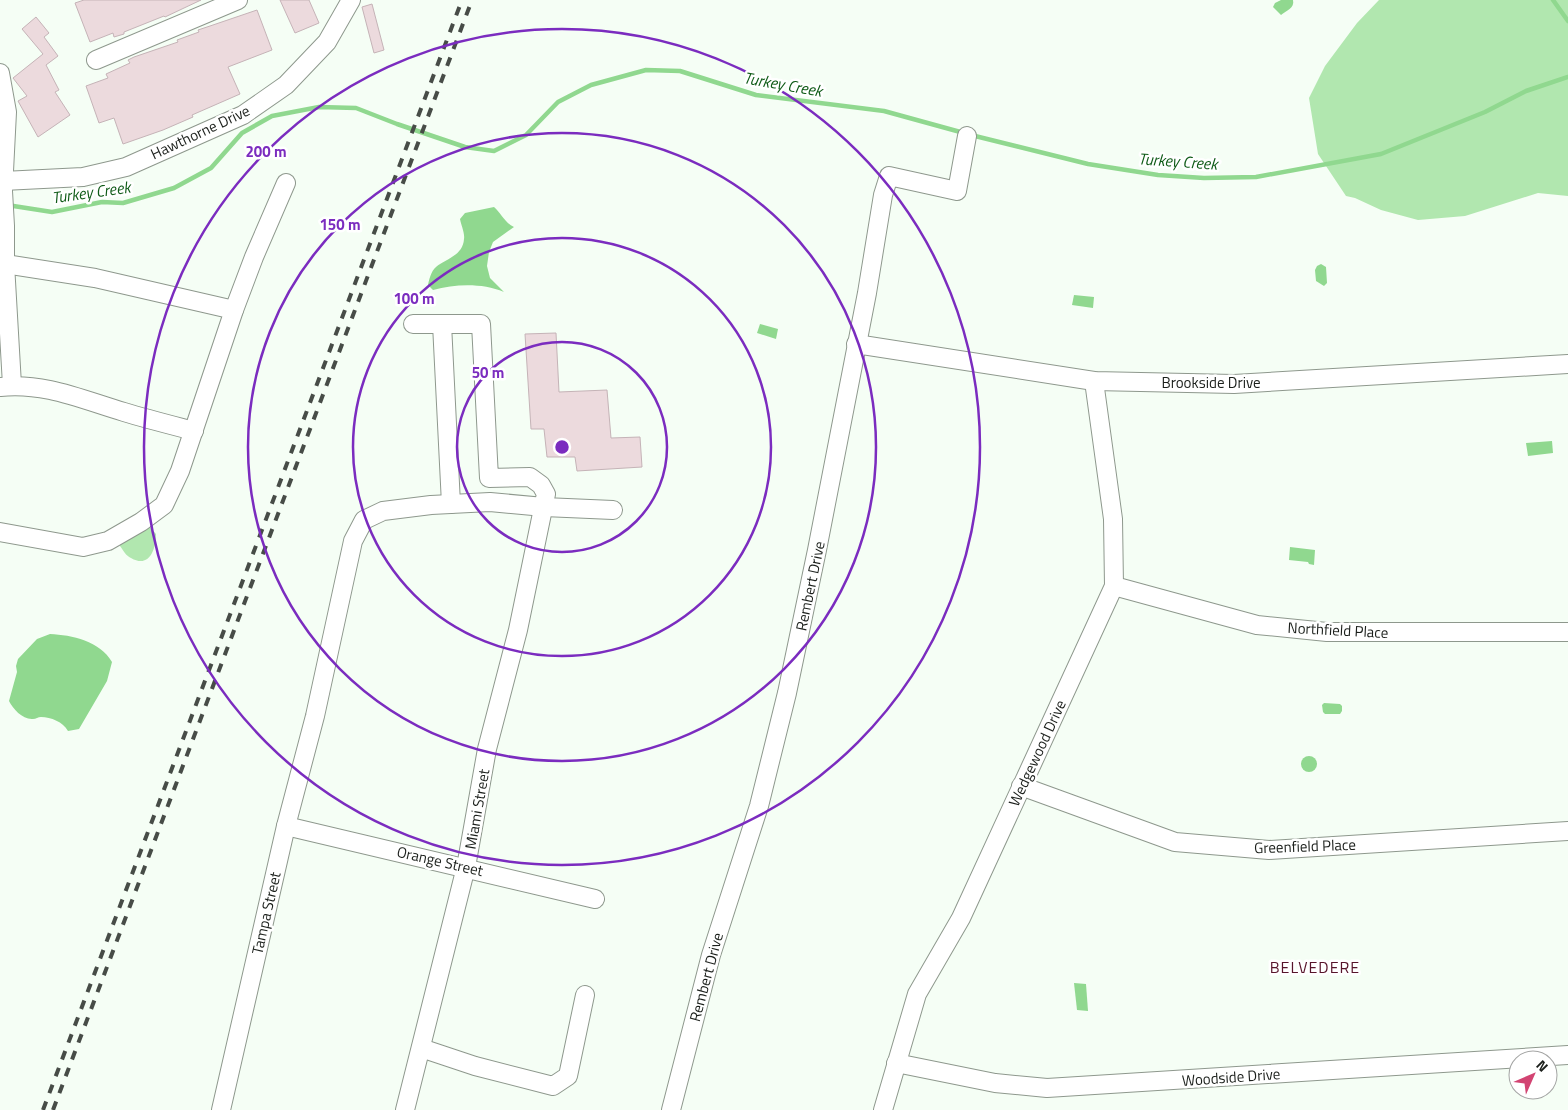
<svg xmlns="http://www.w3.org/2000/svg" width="1568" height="1110" font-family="'Titillium Web',sans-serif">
  <rect width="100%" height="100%" fill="#f5fef5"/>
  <g fill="#b1e7af">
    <polygon points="1379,0 1568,0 1568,196 1538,193 1465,216 1418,220 1381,210 1355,198 1346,196 1318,154 1309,98 1325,66 1357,23"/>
    <path d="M149 526 156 534C156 548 150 569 131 558 126 556 123 550 120 546V542Z"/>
  </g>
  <g fill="#90d88f">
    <path d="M1281 0H1293C1295 8 1286 11 1281 15L1273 7 1275 3Z"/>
    <path d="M494 207C501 213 505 223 514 227L493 242 489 252 487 266 490 278 504 292C482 283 456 284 433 290L428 285C429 280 431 271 436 267 445 259 463 256 464 239 465 233 461 225 460 219L465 213Z"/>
    <polygon points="1321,264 1326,267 1327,283 1324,286 1316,281 1315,270 1317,266"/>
    <polygon points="1074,295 1094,297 1093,308 1072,305"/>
    <polygon points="760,324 778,329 776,339 757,333"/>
    <polygon points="1552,441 1553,453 1528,456 1526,443"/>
    <polygon points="1290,547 1315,550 1314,565 1309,564 1308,562 1289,560"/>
    <path d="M50 634C72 635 100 641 112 662L107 681 79 729 68 731C63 722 51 717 41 717 38 717 36 719 33 719 23 720 13 709 9 701L17 672 16 666 18 659 37 639Z"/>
    <polygon points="1324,703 1340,704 1342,706 1342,711 1340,714 1325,714 1323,712 1322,705"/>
    <circle cx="1309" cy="764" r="8"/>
    <polygon points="1074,983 1086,984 1088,1011 1077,1010"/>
  </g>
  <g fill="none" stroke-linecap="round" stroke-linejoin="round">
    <g stroke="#90d88f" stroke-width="4.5">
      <polyline points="1553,0 1568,21"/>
      <polyline points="971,135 1088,164 1158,175 1204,178 1256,177 1381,154 1485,112 1526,91 1568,77"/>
      <polyline points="7,205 52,212 102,202 123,203 174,188 211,168 242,133 272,116 319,107 356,108 397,124 465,147 494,151 526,135 558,102 591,85 646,70 680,71 756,95 884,111 964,133"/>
    </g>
  </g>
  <g fill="#ecdadd" stroke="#c5b3b7">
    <polygon points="84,0 201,0 165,17 164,16 124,32 124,34 114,37 113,33 90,42 75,3"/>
    <polygon points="280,0 309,0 319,23 295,33"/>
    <polygon points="372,4 384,50 374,53 362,7"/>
    <polygon points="257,10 272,50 228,67 240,94 192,115 193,117 163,130 123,144 114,118 99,123 86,86 108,78 106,74 130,63 128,60 134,57 178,42 177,40 199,32 198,30 210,26"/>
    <polygon points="36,17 49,33 44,37 58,56 46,65 59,90 55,92 70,115 38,137 18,101 27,96 13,78 43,54 22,29"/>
    <polygon points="556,333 559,392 607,390 611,438 640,437 642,467 577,471 575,457 547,457 544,429 531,429 525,334"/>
  </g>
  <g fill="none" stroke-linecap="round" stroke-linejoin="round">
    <g stroke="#8e988d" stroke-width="20">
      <g id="minor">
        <polyline points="96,60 238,0"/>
        <polyline points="0,73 7,112 3,191 5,226 5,264 12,385"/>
        <polyline points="3,181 83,177 126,167 243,115 286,85 327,42 351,0"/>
        <polyline points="0,265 5,264 95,278 234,310"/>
        <polyline points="442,324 451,504"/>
        <polyline points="856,344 1094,381 1234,384 1568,364"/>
        <path d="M0 387C44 382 83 400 124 412 147 419 171 425 194 431"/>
        <polyline points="0,532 83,547 108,541 141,522 164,505 180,471 234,310 254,257 286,183"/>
        <polyline points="1114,586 1257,625 1327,632 1568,632"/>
        <polyline points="1021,786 1175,842 1269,850 1568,831"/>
        <polyline points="286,826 595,899"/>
        <polyline points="421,1048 475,1066 553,1086 568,1076 585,995"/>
        <polyline points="896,1063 995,1083 1047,1088 1568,1055"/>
        <polyline points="221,1110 286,826 315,716 353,541 364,520 383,511 431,505 490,502 544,507 613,510"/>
        <polyline points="405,1110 466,867 487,749 518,630 546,494 541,485 530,477 489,478 481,324 413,324"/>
        <polyline points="671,1110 711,955 759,806 787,693 817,550 867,293 883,195 889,176 957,191 967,136"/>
        <polyline points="883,1110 917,994 961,918 1114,586 1113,519 1094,381"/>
      </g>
    </g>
    <use href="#minor" stroke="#fff" stroke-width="18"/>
    <g stroke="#474c47" stroke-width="4" stroke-dasharray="9 9" stroke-linecap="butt">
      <polyline points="43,1110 462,0"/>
      <polyline points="53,1110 472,0"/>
    </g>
  </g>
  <g fill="none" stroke="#7b2cbf" stroke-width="2.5">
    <circle cx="562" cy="447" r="105"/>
    <circle cx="562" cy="447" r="209"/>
    <circle cx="562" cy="447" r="314"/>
    <circle cx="562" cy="447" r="418"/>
  </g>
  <g text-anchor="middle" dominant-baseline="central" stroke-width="5" stroke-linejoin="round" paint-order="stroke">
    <g font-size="15" fill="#1b1f1b" stroke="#fff">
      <text transform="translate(200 132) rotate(-25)">Hawthorne Drive</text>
      <text x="1211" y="382">Brookside Drive</text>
      <text transform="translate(810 586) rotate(-78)">Rembert Drive</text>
      <text transform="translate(1338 630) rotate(3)">Northfield Place</text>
      <text transform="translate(1037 753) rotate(-65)">Wedgewood Drive</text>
      <text transform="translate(477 809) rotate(-80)">Miami Street</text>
      <text transform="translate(1305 846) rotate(-2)">Greenfield Place</text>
      <text transform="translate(440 861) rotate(13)">Orange Street</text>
      <text transform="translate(266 913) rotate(-77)">Tampa Street</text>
      <text transform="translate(706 977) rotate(-75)">Rembert Drive</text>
      <text transform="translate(1231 1077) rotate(-4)">Woodside Drive</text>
    </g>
    <g font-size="16" font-style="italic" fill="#0f5b17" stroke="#fff">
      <text transform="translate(783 84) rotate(10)">Turkey Creek</text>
      <text transform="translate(1178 161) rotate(4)">Turkey Creek</text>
      <text transform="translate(91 192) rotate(-8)">Turkey Creek</text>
    </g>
    <g font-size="16" letter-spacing="1" fill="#58142b" stroke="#fff">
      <text x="1315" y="967">BELVEDERE</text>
    </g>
  </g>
  <circle cx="562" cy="447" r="8" fill="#7b2cbf" stroke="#fff" stroke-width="2.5"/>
  <g font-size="15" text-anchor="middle" font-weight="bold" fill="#7b2cbf" stroke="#fff" stroke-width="5" stroke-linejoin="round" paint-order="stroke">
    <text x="266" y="157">200 m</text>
    <text x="340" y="230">150 m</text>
    <text x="414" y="304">100 m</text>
    <text x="488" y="378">50 m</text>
  </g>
  <g transform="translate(1533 1075) rotate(45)"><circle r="24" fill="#ffffff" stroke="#a4a5a4"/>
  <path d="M0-4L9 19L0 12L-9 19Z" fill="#d24472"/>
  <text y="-8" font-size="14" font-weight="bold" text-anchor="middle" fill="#1b1f1b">N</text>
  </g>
</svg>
